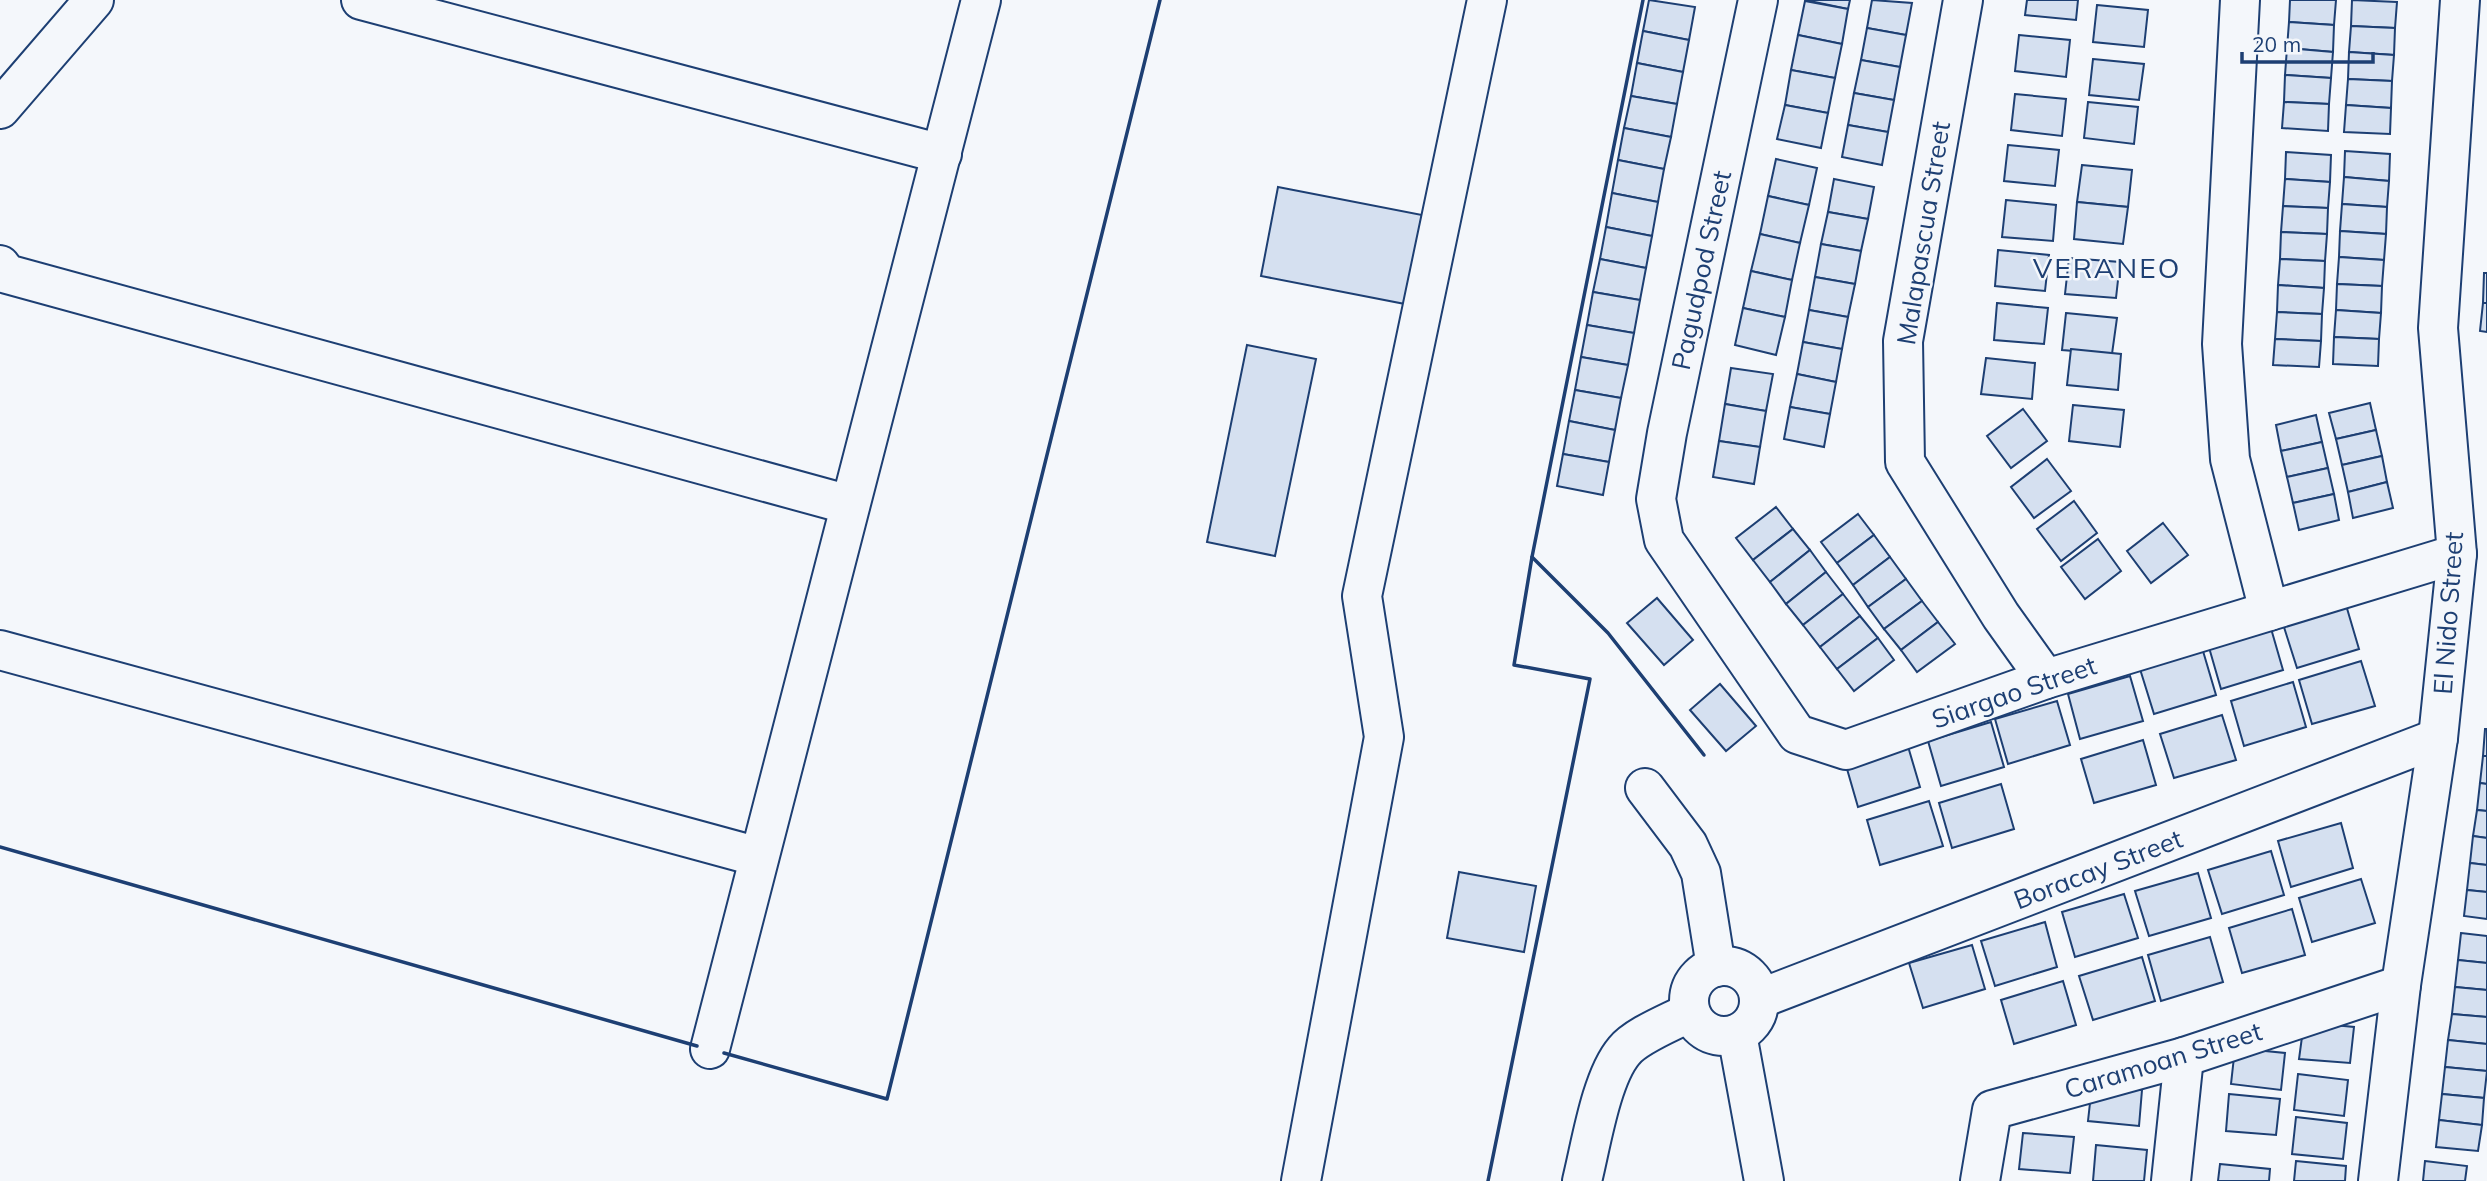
<svg xmlns="http://www.w3.org/2000/svg" width="2487" height="1181" font-family="Mulish,sans-serif">
  <rect width="100%" height="100%" fill="#f4f7fb"/>
  <g fill="#d5e0f0" stroke="#1d3f73" stroke-width="2">
    <polygon points="1649,0 1695,7 1689,40 1643,31"/>
    <polygon points="1805,0 1850,0 1848,9"/>
    <polygon points="1872,0 1912,3 1906,35 1867,28"/>
    <polygon points="2027,0 2078,0 2076,20 2025,15"/>
    <polygon points="2290,0 2336,0 2334,25 2289,22"/>
    <polygon points="2352,0 2397,2 2395,28 2351,26"/>
    <polygon points="1805,1 1848,9 1842,44 1798,35"/>
    <polygon points="2097,5 2148,10 2144,47 2093,42"/>
    <polygon points="2289,22 2334,25 2333,52 2287,48"/>
    <polygon points="2351,26 2395,28 2394,55 2349,52"/>
    <polygon points="1867,28 1906,35 1900,67 1861,60"/>
    <polygon points="1643,31 1689,40 1683,72 1637,63"/>
    <polygon points="1798,35 1842,44 1835,78 1791,70"/>
    <polygon points="2019,35 2070,40 2066,77 2015,71"/>
    <polygon points="2287,48 2333,52 2331,78 2285,75"/>
    <polygon points="2349,52 2394,55 2392,81 2348,79"/>
    <polygon points="2093,59 2144,64 2139,100 2089,95"/>
    <polygon points="1861,60 1900,67 1894,100 1854,93"/>
    <polygon points="1637,63 1683,72 1677,104 1631,96"/>
    <polygon points="1791,70 1835,78 1828,113 1785,105"/>
    <polygon points="2285,75 2331,78 2329,104 2284,102"/>
    <polygon points="2348,79 2392,81 2391,108 2346,105"/>
    <polygon points="1854,93 1894,100 1888,132 1848,125"/>
    <polygon points="2015,94 2066,99 2062,136 2011,130"/>
    <polygon points="1631,96 1677,104 1671,137 1624,128"/>
    <polygon points="2088,102 2138,107 2134,144 2084,138"/>
    <polygon points="2284,102 2329,104 2328,131 2282,128"/>
    <polygon points="1785,105 1828,113 1821,148 1777,139"/>
    <polygon points="2346,105 2391,108 2390,134 2344,132"/>
    <polygon points="1848,125 1888,132 1882,165 1842,157"/>
    <polygon points="1624,128 1671,137 1664,169 1618,160"/>
    <polygon points="2008,145 2059,150 2055,186 2004,181"/>
    <polygon points="2345,151 2390,154 2389,181 2344,177"/>
    <polygon points="2286,152 2331,155 2330,182 2285,179"/>
    <polygon points="1776,159 1817,168 1809,205 1768,196"/>
    <polygon points="1618,160 1664,169 1658,202 1612,193"/>
    <polygon points="2082,165 2132,170 2128,207 2077,202"/>
    <polygon points="2344,177 2389,181 2387,207 2342,204"/>
    <polygon points="1834,179 1874,187 1868,219 1828,212"/>
    <polygon points="2285,179 2330,182 2328,208 2283,206"/>
    <polygon points="1278,187 1422,215 1405,304 1261,276"/>
    <polygon points="1612,193 1658,202 1652,236 1606,227"/>
    <polygon points="1768,196 1809,205 1800,243 1760,234"/>
    <polygon points="2006,200 2056,205 2053,241 2002,237"/>
    <polygon points="2077,202 2128,207 2123,244 2074,239"/>
    <polygon points="2342,204 2387,207 2386,234 2340,231"/>
    <polygon points="2283,206 2328,208 2327,234 2281,232"/>
    <polygon points="1828,212 1868,219 1861,251 1821,244"/>
    <polygon points="1606,227 1652,236 1646,268 1600,259"/>
    <polygon points="2340,231 2386,234 2384,260 2339,257"/>
    <polygon points="2281,232 2327,234 2325,261 2280,259"/>
    <polygon points="1760,234 1800,243 1792,280 1751,271"/>
    <polygon points="1821,244 1861,251 1855,284 1815,277"/>
    <polygon points="1998,250 2049,255 2045,291 1995,286"/>
    <polygon points="2339,257 2384,260 2382,286 2337,284"/>
    <polygon points="2069,258 2120,262 2116,298 2065,294"/>
    <polygon points="1600,259 1646,268 1640,300 1593,292"/>
    <polygon points="2280,259 2325,261 2324,288 2278,285"/>
    <polygon points="1751,271 1792,280 1785,317 1743,308"/>
    <polygon points="2484,273 2487,273 2487,303 2483,303"/>
    <polygon points="1815,277 1855,284 1848,317 1809,310"/>
    <polygon points="2337,284 2382,286 2381,313 2336,310"/>
    <polygon points="2278,285 2324,288 2322,314 2277,312"/>
    <polygon points="1593,292 1640,300 1634,333 1587,325"/>
    <polygon points="1997,303 2048,308 2044,344 1994,340"/>
    <polygon points="2483,303 2487,303 2487,332 2480,331"/>
    <polygon points="1743,308 1785,317 1776,355 1735,345"/>
    <polygon points="1809,310 1848,317 1842,349 1803,342"/>
    <polygon points="2336,310 2381,313 2379,339 2334,337"/>
    <polygon points="2277,312 2322,314 2321,341 2275,339"/>
    <polygon points="2066,313 2117,318 2112,354 2062,350"/>
    <polygon points="1587,325 1634,333 1628,365 1581,357"/>
    <polygon points="2334,337 2379,339 2378,366 2333,364"/>
    <polygon points="2275,339 2321,341 2319,367 2273,365"/>
    <polygon points="1803,342 1842,349 1836,382 1797,374"/>
    <polygon points="1247,345 1316,359 1275,556 1207,542"/>
    <polygon points="2071,349 2121,354 2118,390 2067,385"/>
    <polygon points="1581,357 1628,365 1621,398 1575,390"/>
    <polygon points="1986,358 2035,363 2032,399 1981,394"/>
    <polygon points="1731,368 1773,374 1766,411 1725,404"/>
    <polygon points="1797,374 1836,382 1830,414 1790,407"/>
    <polygon points="1575,390 1621,398 1615,430 1569,421"/>
    <polygon points="2370,403 2376,430 2336,439 2329,413"/>
    <polygon points="1725,404 1766,411 1760,447 1719,441"/>
    <polygon points="2073,405 2124,410 2120,447 2069,441"/>
    <polygon points="1790,407 1830,414 1824,447 1784,439"/>
    <polygon points="2023,409 2047,441 2011,468 1987,436"/>
    <polygon points="2316,415 2322,442 2281,451 2276,425"/>
    <polygon points="1569,421 1615,430 1609,462 1563,454"/>
    <polygon points="2376,430 2382,456 2342,465 2336,439"/>
    <polygon points="1719,441 1760,447 1754,484 1713,477"/>
    <polygon points="2322,442 2328,468 2287,477 2281,451"/>
    <polygon points="1563,454 1609,462 1603,495 1557,486"/>
    <polygon points="2382,456 2387,482 2348,492 2342,465"/>
    <polygon points="2047,459 2071,491 2034,518 2011,487"/>
    <polygon points="2328,468 2334,494 2293,503 2287,477"/>
    <polygon points="2387,482 2393,508 2353,518 2348,492"/>
    <polygon points="2334,494 2339,520 2299,530 2293,503"/>
    <polygon points="2074,501 2097,533 2061,561 2037,529"/>
    <polygon points="1776,507 1793,529 1753,560 1736,538"/>
    <polygon points="1858,514 1874,535 1837,563 1821,542"/>
    <polygon points="2163,523 2188,555 2151,583 2127,551"/>
    <polygon points="1793,529 1810,550 1770,582 1753,560"/>
    <polygon points="1874,535 1890,557 1853,585 1837,563"/>
    <polygon points="2098,539 2121,571 2085,599 2061,567"/>
    <polygon points="1810,550 1826,572 1786,604 1770,582"/>
    <polygon points="1890,557 1906,579 1868,607 1853,585"/>
    <polygon points="1826,572 1843,594 1803,625 1786,604"/>
    <polygon points="1906,579 1922,601 1884,629 1868,607"/>
    <polygon points="1843,594 1860,616 1820,647 1803,625"/>
    <polygon points="1657,598 1693,640 1664,665 1627,623"/>
    <polygon points="1922,601 1938,622 1901,650 1884,629"/>
    <polygon points="2346,605 2359,649 2297,668 2283,624"/>
    <polygon points="1860,616 1878,638 1837,669 1820,647"/>
    <polygon points="1938,622 1955,644 1917,672 1901,650"/>
    <polygon points="2270,625 2283,670 2221,689 2208,644"/>
    <polygon points="1878,638 1894,660 1854,691 1837,669"/>
    <polygon points="2203,651 2216,695 2154,714 2140,669"/>
    <polygon points="2361,661 2375,706 2312,724 2299,680"/>
    <polygon points="2130,676 2143,721 2080,739 2068,694"/>
    <polygon points="2293,682 2306,727 2244,746 2231,701"/>
    <polygon points="1720,684 1756,726 1726,751 1690,710"/>
    <polygon points="2057,701 2070,745 2008,764 1995,719"/>
    <polygon points="2222,715 2236,760 2174,778 2160,734"/>
    <polygon points="1991,722 2004,767 1941,786 1928,741"/>
    <polygon points="2485,729 2487,729 2487,756 2483,756"/>
    <polygon points="2143,740 2156,785 2094,803 2081,759"/>
    <polygon points="1907,743 1920,787 1858,807 1845,762"/>
    <polygon points="2483,756 2487,756 2487,784 2480,783"/>
    <polygon points="2480,783 2487,784 2487,811 2477,810"/>
    <polygon points="2001,784 2014,829 1952,848 1939,803"/>
    <polygon points="1929,801 1943,846 1880,865 1867,820"/>
    <polygon points="2477,810 2487,811 2487,838 2473,836"/>
    <polygon points="2341,823 2353,868 2291,887 2278,841"/>
    <polygon points="2473,836 2487,838 2487,865 2470,863"/>
    <polygon points="2271,851 2284,895 2222,914 2208,870"/>
    <polygon points="2470,863 2487,865 2487,892 2467,890"/>
    <polygon points="1459,872 1536,886 1524,952 1447,938"/>
    <polygon points="2198,873 2211,918 2149,936 2135,891"/>
    <polygon points="2361,879 2375,923 2312,942 2299,898"/>
    <polygon points="2467,890 2487,892 2487,919 2464,916"/>
    <polygon points="2124,894 2138,938 2075,957 2062,912"/>
    <polygon points="2292,909 2305,955 2242,973 2229,928"/>
    <polygon points="2045,922 2057,967 1995,986 1981,941"/>
    <polygon points="2461,933 2487,936 2487,963 2458,960"/>
    <polygon points="2210,937 2223,982 2161,1001 2148,955"/>
    <polygon points="1972,945 1985,989 1923,1008 1909,963"/>
    <polygon points="2142,957 2155,1001 2093,1020 2079,976"/>
    <polygon points="2458,960 2487,963 2487,990 2455,987"/>
    <polygon points="2063,981 2076,1025 2014,1044 2001,1000"/>
    <polygon points="2455,987 2487,990 2487,1017 2452,1014"/>
    <polygon points="2452,1014 2487,1017 2487,1044 2448,1040"/>
    <polygon points="2304,1022 2354,1027 2350,1063 2299,1059"/>
    <polygon points="2448,1040 2487,1044 2487,1071 2445,1067"/>
    <polygon points="2235,1048 2285,1053 2281,1090 2231,1084"/>
    <polygon points="2445,1067 2487,1071 2484,1098 2442,1094"/>
    <polygon points="2298,1074 2348,1080 2344,1116 2294,1110"/>
    <polygon points="2092,1085 2142,1090 2139,1126 2088,1121"/>
    <polygon points="2229,1094 2280,1099 2276,1135 2226,1131"/>
    <polygon points="2442,1094 2484,1098 2482,1125 2439,1120"/>
    <polygon points="2296,1117 2347,1123 2343,1159 2292,1154"/>
    <polygon points="2439,1120 2482,1125 2478,1151 2436,1147"/>
    <polygon points="2023,1133 2074,1137 2070,1173 2019,1169"/>
    <polygon points="2096,1145 2147,1150 2144,1181 2093,1181"/>
    <polygon points="2296,1161 2346,1166 2345,1181 2294,1181"/>
    <polygon points="2425,1161 2467,1166 2465,1181 2423,1181"/>
    <polygon points="2220,1164 2270,1169 2269,1181 2218,1181"/>
  </g>
  <g fill="none" stroke-linecap="round" stroke-linejoin="round">
    <g stroke="#1d3f73" stroke-width="42">
      <g id="street">
        <polyline points="361,0 942,154"/>
        <polyline points="1758,0 1667,433 1656,499 1664,540 1797,734 1846,750 2046,679 2457,554"/>
        <polyline points="1963,0 1903,341 1905,462 2001,616 2046,679"/>
        <polyline points="2240,0 2222,344 2230,459 2269,611"/>
        <polyline points="0,109 94,0"/>
        <polyline points="0,265 7,274 850,505"/>
        <polyline points="0,650 759,857"/>
        <polyline points="1645,788 1688,845 1701,873 1716,967"/>
        <circle cx="1724" cy="1001" r="35"/>
        <polyline points="1759,999 2438,738"/>
        <polyline points="1737,1034 1764,1181"/>
        <polyline points="710,1049 981,0"/>
        <polyline points="1301,1181 1384,737 1362,596 1487,0"/>
        <path d="M1582 1181C1591 1145 1601 1078 1624 1051 1637 1035 1672 1022 1690 1012"/>
        <polyline points="1980,1181 1992,1110 2184,1057 2401,985"/>
        <polyline points="2171,1181 2184,1057"/>
        <polyline points="2378,1181 2401,985 2438,738 2457,554 2438,328 2460,0"/>
      </g>
    </g>
    <use href="#street" stroke="#f4f7fb" stroke-width="38"/>
    <g stroke="#1d3f73" stroke-width="3.5">
      <polyline points="1532,557 1608,633 1704,755"/>
      <polyline points="0,847 697,1046"/>
      <polyline points="724,1053 887,1099 1160,0"/>
      <polyline points="1488,1181 1590,679 1514,665 1532,557 1643,0"/>
    </g>
  </g>
  <g text-anchor="middle" dominant-baseline="central" stroke-width="5" stroke-linejoin="round" paint-order="stroke">
    <g font-size="26" fill="#1d3f73" stroke="#f4f7fb">
      <text transform="translate(1923 233) rotate(-81)">Malapascua Street</text>
      <text transform="translate(1701 270) rotate(-78)">Pagudpod Street</text>
      <text transform="translate(2448 613) rotate(-86)">El Nido Street</text>
      <text transform="translate(2014 692) rotate(-19)">Siargao Street</text>
      <text transform="translate(2098 869) rotate(-21)">Boracay Street</text>
      <text transform="translate(2163 1060) rotate(-17)">Caramoan Street</text>
    </g>
    <g font-size="28" letter-spacing="2" fill="#1d3f73" stroke="#f4f7fb">
      <text x="2107" y="267">VERANEO</text>
    </g>
  </g>
  <path d="M2242 52v10h131v-10" fill="none" stroke="#1d3f73" stroke-width="3.5"/>
  <text x="2252" y="52" font-size="21" fill="#1d3f73" stroke="#f4f7fb" stroke-width="5" paint-order="stroke">20 m</text>
</svg>
